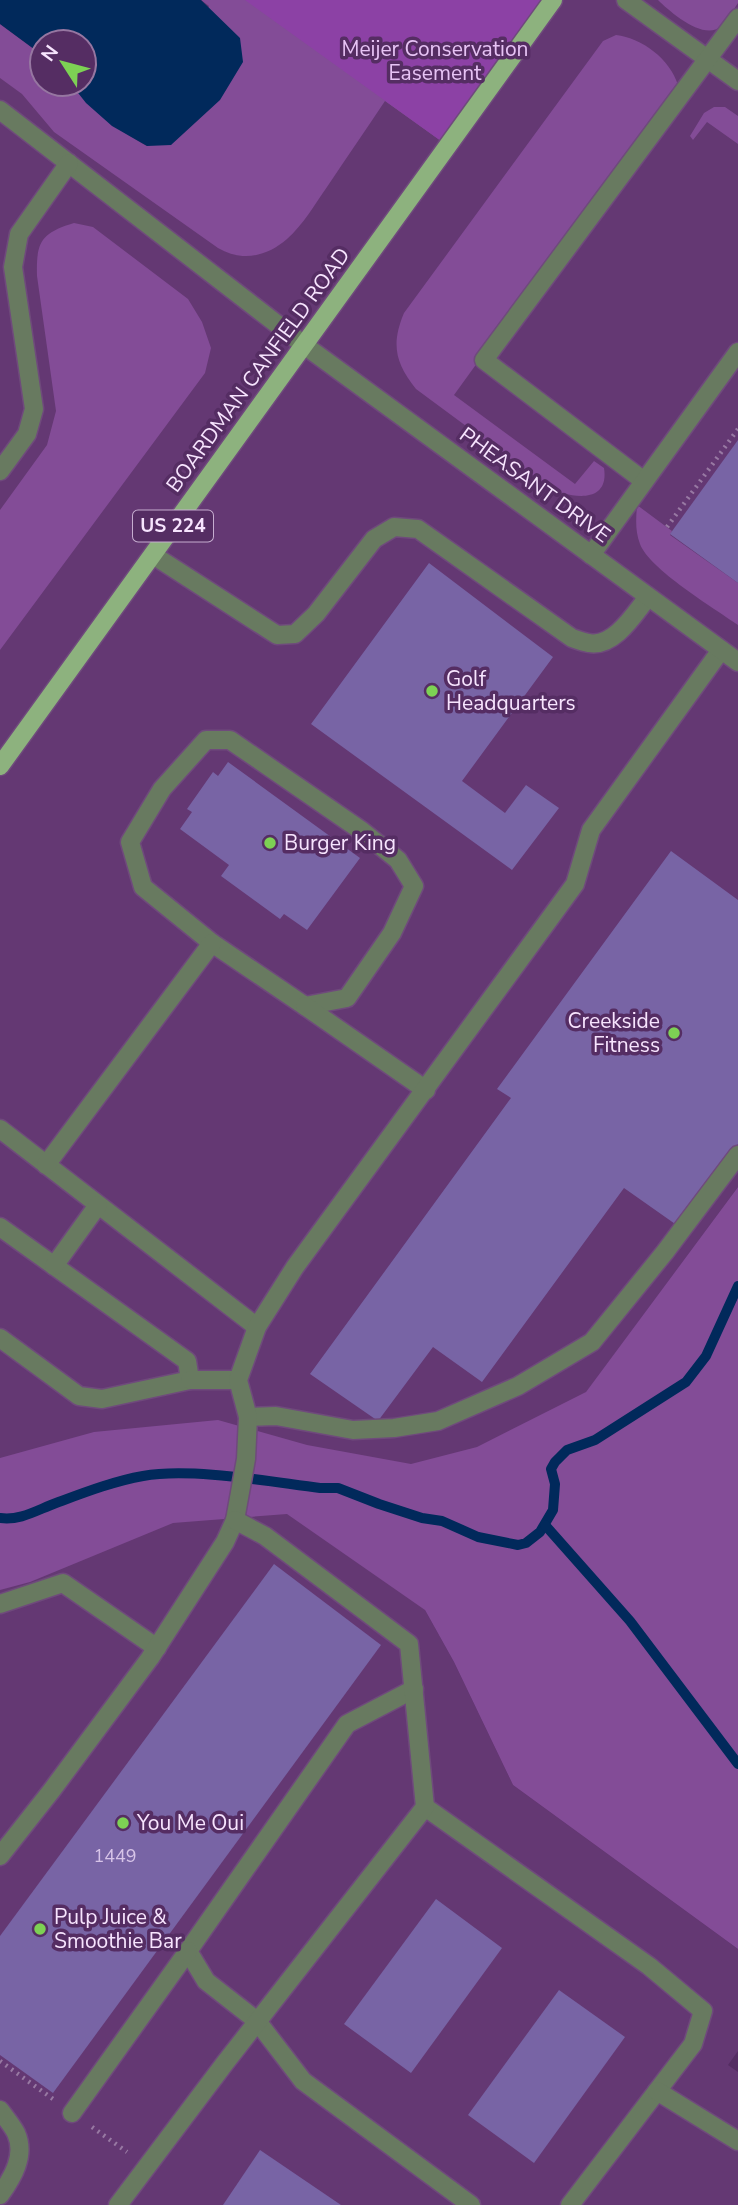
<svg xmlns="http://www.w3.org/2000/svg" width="738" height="2205" font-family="'Nunito Sans',sans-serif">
  <rect width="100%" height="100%" fill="#552d63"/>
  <path fill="#643873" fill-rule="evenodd" d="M0 0H738V1187L425 1610 454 1662 513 1785 738 1949V2051L728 2065 738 2072V2205H0ZM42 42H84V84H42Z"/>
  <g fill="#834c97">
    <path d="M201 0H553L448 146 385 101C366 130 346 158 327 187 315 204 303 225 287 239 266 257 242 262 218 248L54 132 22 94 0 78V24L42 55V84H71C96 114 113 127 147 146L209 6Z"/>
    <path d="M658 0H738V3C733 10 728 20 721 26 705 42 670 12 658 0Z"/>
    <path d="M616 35C642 38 670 59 678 85L454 395 575 484 594 461 604 468C610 506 567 498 547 486L416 389C395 363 391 344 404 313L603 41Z"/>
    <polygon points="714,107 725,107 738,116 738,144 707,122 693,140 690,136 704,113"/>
    <path d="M74 223 93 227 188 299 202 322 211 348 205 373 0 650V510L47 445 56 411 37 276C36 242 41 233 74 223Z"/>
    <path d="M637 505 672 531 670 535 738 583V625C714 608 649 569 640 544 635 531 636 519 637 505Z"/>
    <polygon points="738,1187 738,1949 513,1785 454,1662 425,1610 287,1514 173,1523 30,1582 0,1590 0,1458 94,1432 218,1420 307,1445 411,1464 477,1447 586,1392"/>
  </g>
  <polygon fill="#8c41a5" points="245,0 553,0 448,146"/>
  <polygon fill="#01295b" points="0,0 201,0 240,38 243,62 220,100 171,145 147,146 112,126 86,103 71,84 84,84 84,42 42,42 42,55 0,24"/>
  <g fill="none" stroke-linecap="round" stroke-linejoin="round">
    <g stroke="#01295b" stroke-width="10">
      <path d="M0 1518C20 1521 37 1510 56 1503 83 1493 114 1481 143 1476 190 1467 271 1482 320 1488H338L379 1504 422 1518 442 1521 478 1537 518 1545 526 1543 540 1532 553 1510 555 1484 551 1469 555 1462 567 1450 595 1440 686 1382 706 1356 738 1286"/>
      <polyline points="545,1525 630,1621 738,1764"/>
    </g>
  </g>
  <g fill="#7864a5">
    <polygon points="738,440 738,583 670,534"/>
    <polygon points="429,563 553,657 462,781 505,813 526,785 559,808 512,870 311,724"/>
    <polygon points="228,762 360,858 307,930 284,914 280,919 221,876 229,865 180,829 192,812 187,809 213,772 218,776"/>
    <polygon points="671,851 738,900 738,1144 678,1226 624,1188 482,1382 433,1347 378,1421 310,1374 511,1098 497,1089"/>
    <polygon points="274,1564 381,1645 53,2093 0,2055 0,1936"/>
    <polygon points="436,1899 502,1948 411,2073 344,2024"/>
    <polygon points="559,1990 625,2037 534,2163 468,2115"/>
    <polygon points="260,2150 341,2205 223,2205"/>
  </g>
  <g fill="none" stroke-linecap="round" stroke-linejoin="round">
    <g stroke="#6f4a7c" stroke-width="21">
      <g id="service">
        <polyline points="626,0 738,81"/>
        <polyline points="0,110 304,345"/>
        <polyline points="0,471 27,434 34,409 13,267 19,234 69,163"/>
        <polyline points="644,481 484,360 738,18"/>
        <path d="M153 555 277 635 295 634 316 614 374 539 394 527 418 529 572 638C578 640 583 642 589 643 614 648 635 613 648 597"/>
        <polyline points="591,555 738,352"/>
        <polygon points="206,740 230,740 362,831 398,860 414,886 392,933 347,998 305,1006 212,943 143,887 130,842 162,789"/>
        <polyline points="305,1006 426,1090"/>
        <polyline points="0,1129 257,1327"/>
        <polyline points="46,1165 212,943"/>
        <polyline points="0,1227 187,1361 190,1380 102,1399 79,1396 0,1338"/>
        <polyline points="54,1266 98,1205"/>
        <polyline points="190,1380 238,1380"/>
        <polyline points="248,1417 276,1416 353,1430 394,1428 438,1421 518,1386 592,1342 665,1252 738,1155"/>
        <polyline points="0,1604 63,1583 157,1648"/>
        <polyline points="414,1689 347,1724 188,1951 206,1981 257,2021 303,2081 471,2205"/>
        <polyline points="425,1807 649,1966 703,2011 693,2044 570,2205"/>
        <polyline points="0,1856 52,1790 150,1658 225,1542 235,1520 246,1459 248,1417 238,1380 257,1327 295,1267 575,884 591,830 721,650"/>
        <polyline points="657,2091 738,2141"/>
        <path d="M0 2110C5 2117 12 2125 16 2133 26 2155 13 2177 0 2195"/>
        <polyline points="72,2113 188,1951"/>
        <polyline points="118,2205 225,2063 425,1807 409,1644 265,1536 235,1520"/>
      </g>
    </g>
    <g stroke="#6f4a7c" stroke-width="21">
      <polyline id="minor" points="304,345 738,662"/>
    </g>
    <g stroke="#6f4a7c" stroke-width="21">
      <polyline id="primary" points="0,766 553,0"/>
    </g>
    <g stroke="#9879a3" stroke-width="4.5" stroke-dasharray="2 5" stroke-linecap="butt">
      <polyline points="667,527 738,429"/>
      <polyline points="0,2061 53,2099"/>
      <polyline points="92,2127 127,2152"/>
    </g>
    <use href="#service" stroke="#687a60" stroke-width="18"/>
    <use href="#minor" stroke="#687a60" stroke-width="18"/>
    <use href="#primary" stroke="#8db27e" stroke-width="18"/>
  </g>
  <g fill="#7dd154" stroke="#552d63" stroke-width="2.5">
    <circle cx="432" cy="691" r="7"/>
    <circle cx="270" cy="843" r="7"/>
    <circle cx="674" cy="1033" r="7"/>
    <circle cx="123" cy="1823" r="7"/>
    <circle cx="40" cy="1929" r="7"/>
  </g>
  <g text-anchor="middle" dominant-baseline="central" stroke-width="7" stroke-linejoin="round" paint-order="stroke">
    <g font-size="18" fill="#d7c4e8">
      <text x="115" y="1856">1449</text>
    </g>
    <rect fill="#552d63" stroke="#c6add0" stroke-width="2" x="133" y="510.5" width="80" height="31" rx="5"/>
    <g font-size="19" font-weight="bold" fill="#f7e4fe">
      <text x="173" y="526">US 224</text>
    </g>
    <g font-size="21" fill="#e7c3f5" stroke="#552d63">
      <text x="435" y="49">Meijer Conservation<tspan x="435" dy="24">Easement</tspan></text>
    </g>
    <g font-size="21" fill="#f7e4fe" stroke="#552d63">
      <text transform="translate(258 370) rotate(-54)">BOARDMAN CANFIELD ROAD</text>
      <text transform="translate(535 485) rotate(36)">PHEASANT DRIVE</text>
    </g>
    <g font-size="21" fill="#f7e4fe" stroke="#552d63" text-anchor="start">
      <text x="446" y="679">Golf<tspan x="446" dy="24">Headquarters</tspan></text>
      <text x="284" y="843">Burger King</text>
      <text x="660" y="1021" text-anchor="end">Creekside<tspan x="660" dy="24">Fitness</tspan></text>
      <text x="137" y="1823">You Me Oui</text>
      <text x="54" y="1917">Pulp Juice &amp;<tspan x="54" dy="24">Smoothie Bar</tspan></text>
    </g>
  </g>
  <g transform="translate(63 63) rotate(306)"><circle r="33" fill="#552d63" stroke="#9676a1" stroke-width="2"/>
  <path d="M0-5L12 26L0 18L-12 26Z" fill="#7dd154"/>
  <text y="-10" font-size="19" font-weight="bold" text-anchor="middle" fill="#f7e4fe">N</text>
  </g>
</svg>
